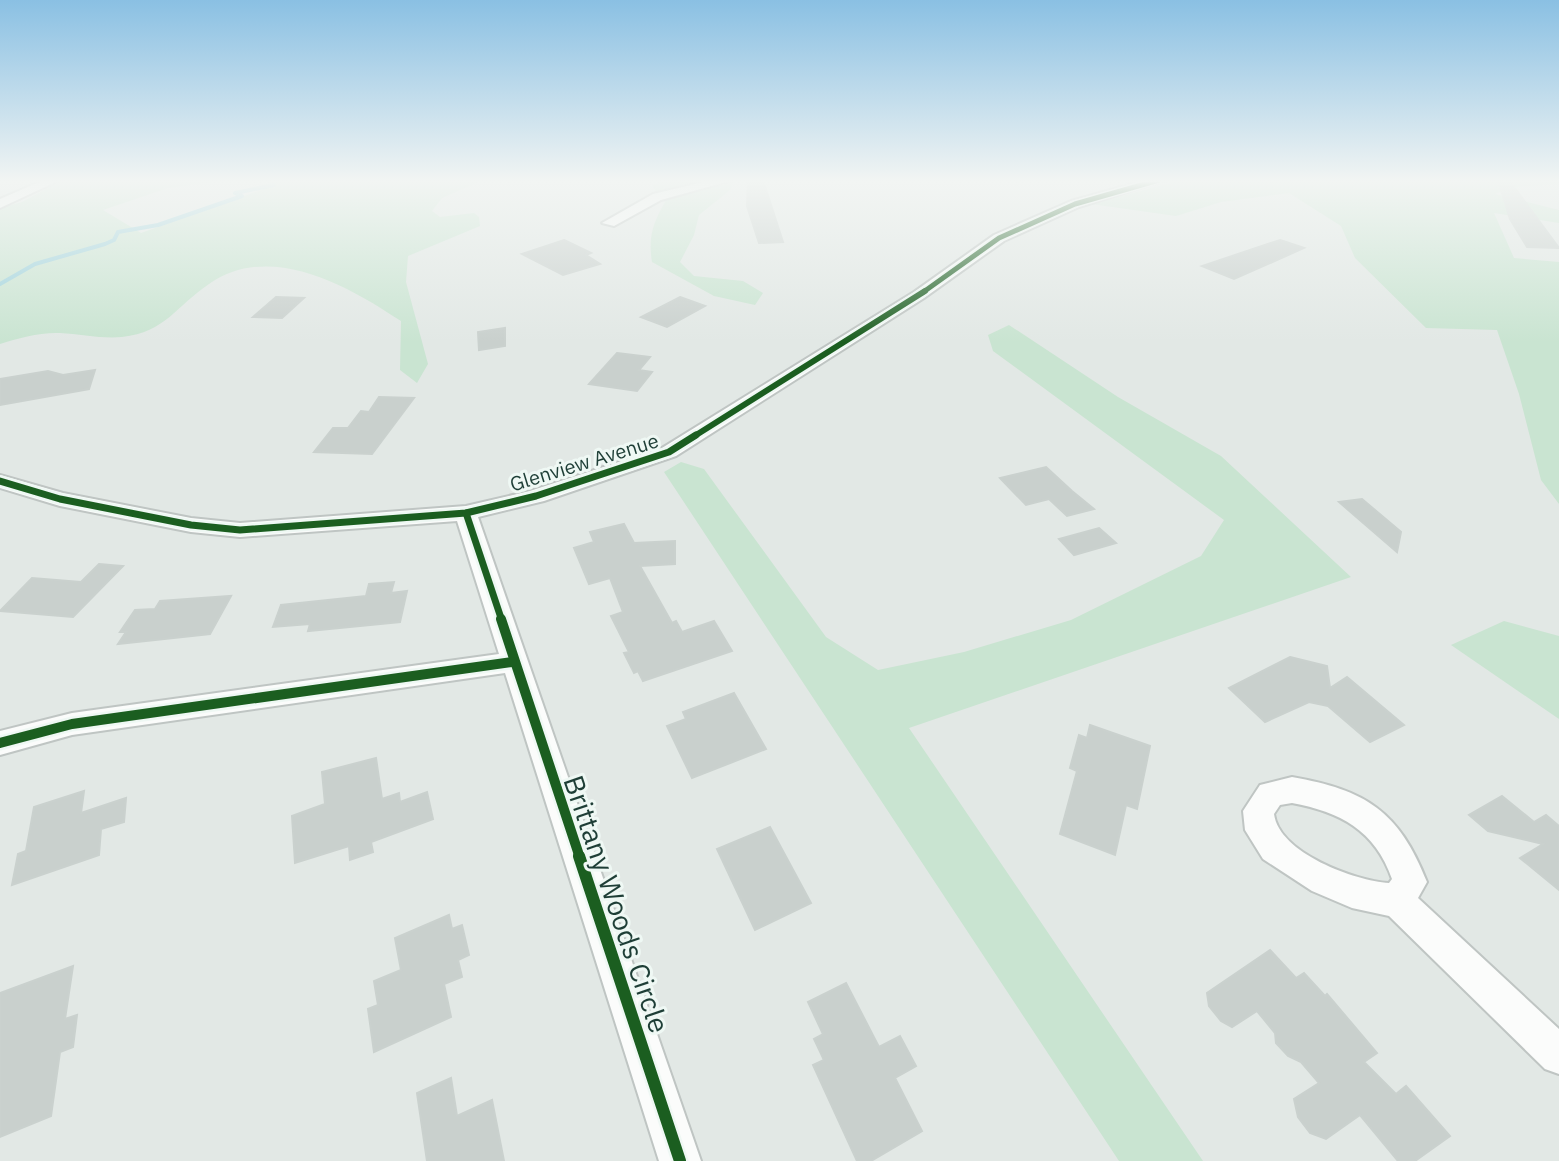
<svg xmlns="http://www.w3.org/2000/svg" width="1559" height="1161" font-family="'IBM Plex Sans',sans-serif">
  <rect width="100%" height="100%" fill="#e2e8e5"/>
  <g fill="#c9e4d1">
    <path d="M63 180H226L168 188 103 210 141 233 264 189 273 180H483L442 198 432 211 440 217 474 213 479 217 480 226 408 256 406 282 428 364 417 383 400 370 401 321C348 286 271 241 209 284 176 306 166 332 122 337 102 339 80 334 60 333 41 332 18 338 0 344V208L22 202Z"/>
    <path d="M665 180H734L730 190 699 215 694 235 680 262 694 276 743 281 763 293 755 305 714 296 652 262C648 237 653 223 665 202L652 186Z"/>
    <polygon points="1182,180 1559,180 1559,184 1513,187 1495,194 1559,210 1559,223 1494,213 1514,258 1559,262 1559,504 1541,480 1519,394 1497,330 1426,328 1355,258 1341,226 1289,193 1221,202 1176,216 1091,204"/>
    <polygon points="1009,325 1118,397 1221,456 1351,577 909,728 1203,1161 1119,1161 664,472 681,462 704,469 826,637 878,670 964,652 1071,620 1201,556 1224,520 993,351 988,335"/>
    <polygon points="1504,621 1559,636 1559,719 1451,645"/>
  </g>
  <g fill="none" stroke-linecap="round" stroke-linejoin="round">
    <polyline stroke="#9dd2dc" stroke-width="4" points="0,284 35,264 105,244 114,240 118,232 158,225 242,196 235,193 274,185"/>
  </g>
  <g fill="#c9d0cd" stroke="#cad1ce" stroke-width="2">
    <polygon points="748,180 763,180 783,242 759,243 747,206"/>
    <polygon points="1498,180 1509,180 1559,248 1527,247 1510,219"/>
    <polygon points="564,240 591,253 586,255 600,264 563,275 522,254"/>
    <polygon points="1280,240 1304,248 1234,279 1202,266"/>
    <polygon points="276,297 304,298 282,318 253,317"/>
    <polygon points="680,297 705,306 667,327 641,317"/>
    <polygon points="505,328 505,346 479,350 478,332"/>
    <polygon points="617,353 650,357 639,370 652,372 637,391 589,384"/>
    <polygon points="95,370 89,389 0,405 0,379 48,371 63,375"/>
    <polygon points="379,397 414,398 372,454 314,452 333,428 348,428 361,411 369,412"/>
    <polygon points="1046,467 1072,491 1094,509 1067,516 1049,499 1026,505 1000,478"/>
    <polygon points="1362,499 1401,532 1397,552 1339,502"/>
    <polygon points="624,524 634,543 675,541 675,564 640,566 672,623 676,621 682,632 714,621 732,651 643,681 638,671 634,673 624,653 629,652 611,616 623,612 610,578 589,584 574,548 594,542 590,532"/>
    <polygon points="1099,528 1116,543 1074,555 1059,539"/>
    <polygon points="99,564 123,566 73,617 0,611 32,578 81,582"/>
    <polygon points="394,582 391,593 407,591 400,622 308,631 310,624 273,627 281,605 366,596 369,584"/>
    <polygon points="231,596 210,634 118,644 126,632 120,632 135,610 155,609 160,601"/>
    <polygon points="1290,657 1327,666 1330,688 1347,677 1404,725 1370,742 1328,706 1309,702 1265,722 1229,688"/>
    <polygon points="734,693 766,749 692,778 667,726 686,719 683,712"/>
    <polygon points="1090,725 1150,746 1137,809 1126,805 1115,855 1060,834 1077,771 1070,768 1079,735 1087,738"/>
    <polygon points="376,758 382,799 399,793 400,802 427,792 433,819 371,842 373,852 350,860 349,846 295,863 292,816 325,804 322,772"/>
    <polygon points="84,791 81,813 126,798 124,822 101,829 99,855 12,885 18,854 26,851 34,807"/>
    <polygon points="1502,796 1534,822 1546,815 1559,826 1559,890 1520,858 1543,844 1488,831 1469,815"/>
    <polygon points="770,827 811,903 755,930 717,849"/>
    <polygon points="449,915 452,929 462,925 469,955 458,960 462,977 444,984 451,1017 374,1052 368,1009 378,1005 374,981 401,970 395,938"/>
    <polygon points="1270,950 1296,978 1304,973 1325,996 1327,994 1377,1053 1364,1062 1396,1094 1406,1086 1450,1136 1415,1161 1398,1161 1360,1115 1326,1139 1310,1133 1298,1117 1294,1099 1319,1083 1301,1062 1288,1056 1276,1043 1275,1033 1257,1011 1232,1027 1221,1021 1209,1006 1207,993"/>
    <polygon points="73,966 65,1019 77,1015 73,1047 60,1052 51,1116 0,1137 0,993"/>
    <polygon points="846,983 879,1047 900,1036 916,1066 895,1078 922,1131 871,1161 857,1161 813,1065 824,1060 814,1039 823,1034 808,1002"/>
    <polygon points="451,1078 457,1116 492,1100 504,1161 427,1161 417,1093"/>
  </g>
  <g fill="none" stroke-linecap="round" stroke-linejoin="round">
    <g stroke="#bfc5c3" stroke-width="4">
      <g id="street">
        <polygon points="44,180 60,180 0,208 0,199"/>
        <polygon points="712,180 733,180 661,200 614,226 602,223 653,194"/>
        <polygon points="1146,180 1165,180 1079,207 1004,241 924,298 676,456 544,501 478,517 701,1161 659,1161 505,673 72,735 0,755 0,731 72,713 499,654 457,521 240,537 191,532 60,506 0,488 0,475 63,493 191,518 240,523 466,506 530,491 662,448 914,292 994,235 1071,201"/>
        <path d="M1292 777C1366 790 1399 811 1427 882L1418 898 1559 1029V1074L1545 1069 1389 916 1352 908 1312 891 1263 859 1245 830 1243 811 1260 785ZM1292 803C1340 812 1375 830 1392 879L1389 883C1355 881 1279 853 1274 814L1280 805Z"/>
      </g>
    </g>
    <use href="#street" fill="#fbfcfb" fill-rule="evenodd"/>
    <g stroke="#eff8f4" stroke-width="8">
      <polyline id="cycleway-far4" points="922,293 999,238 1075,204 1159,180"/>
    </g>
    <g stroke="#eff8f4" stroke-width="10">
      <polyline id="cycleway-far3" points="693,437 925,291"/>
    </g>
    <g stroke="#eff8f4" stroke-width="12">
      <g id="cycleway-far2">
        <polyline points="0,481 60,499 191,525 240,530 466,513 536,496 669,452 696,435"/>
        <polyline points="466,513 502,621"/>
      </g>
    </g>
    <g stroke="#eff8f4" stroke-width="15">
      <g id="cycleway-far1">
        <polyline points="501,619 580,858"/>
        <polyline points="0,743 72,724 512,662"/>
      </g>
    </g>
    <g stroke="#eff8f4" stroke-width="17">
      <polyline id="cycleway" points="579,856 680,1161"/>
    </g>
    <use href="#cycleway-far4" stroke="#1b5e20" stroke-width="5"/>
    <use href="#cycleway-far3" stroke="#1b5e20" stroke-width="6"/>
    <use href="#cycleway-far2" stroke="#1b5e20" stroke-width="7"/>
    <use href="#cycleway-far1" stroke="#1b5e20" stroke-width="10"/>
    <use href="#cycleway" stroke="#1b5e20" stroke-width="12"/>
  </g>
  <linearGradient id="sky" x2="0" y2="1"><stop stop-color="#8ac0e3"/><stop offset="0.53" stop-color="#f2f5f3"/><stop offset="1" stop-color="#f2f5f3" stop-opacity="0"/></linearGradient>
  <rect width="1559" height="342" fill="url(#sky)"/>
  <g text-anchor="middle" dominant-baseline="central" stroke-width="6" stroke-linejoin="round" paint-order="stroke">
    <g font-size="20" fill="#1e3e36" stroke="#eff8f4">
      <text transform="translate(584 462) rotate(-17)">Glenview Avenue</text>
    </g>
    <g font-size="28" fill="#1e3e36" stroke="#eff8f4">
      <text transform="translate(617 904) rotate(71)">Brittany Woods Circle</text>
    </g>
  </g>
</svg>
